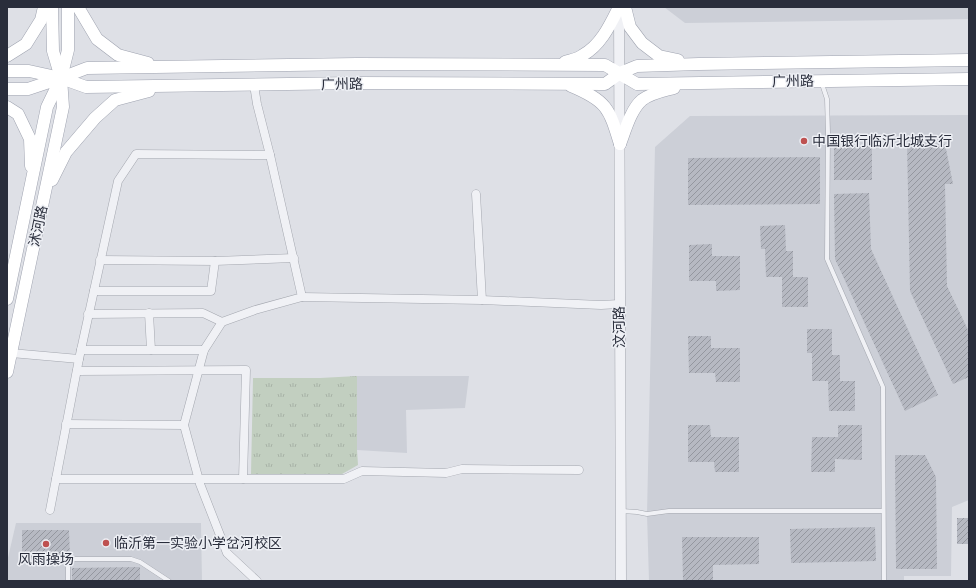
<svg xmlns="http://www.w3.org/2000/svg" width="976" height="588" font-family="Ubuntu,'Noto Sans SC',sans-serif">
  <defs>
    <pattern id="grass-tufts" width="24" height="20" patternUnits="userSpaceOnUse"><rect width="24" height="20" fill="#c2cfc0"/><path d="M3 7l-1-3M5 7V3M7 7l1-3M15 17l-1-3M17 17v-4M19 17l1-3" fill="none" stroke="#a7b2a6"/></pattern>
    <pattern id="building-hatch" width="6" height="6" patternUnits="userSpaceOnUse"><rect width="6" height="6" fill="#b6b9c2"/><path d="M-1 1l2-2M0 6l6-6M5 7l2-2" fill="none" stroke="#94979f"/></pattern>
  </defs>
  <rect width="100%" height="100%" fill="#dee0e6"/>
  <g fill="#cccfd7">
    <polygon points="664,7 969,7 969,19 685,23"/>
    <polygon points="969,115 969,500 952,507 951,576 904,576 904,581 649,581 647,514 655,147 690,116"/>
    <polygon points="357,376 469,376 465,408 406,410 407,453 357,450"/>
    <polygon points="16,523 201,523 202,581 7,581 7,562"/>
  </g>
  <polygon fill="url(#grass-tufts)" points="357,376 357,450 358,465 342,474 251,474 253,378 320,378"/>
  <g fill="url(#building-hatch)">
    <polygon points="907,143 945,144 953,184 945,184 947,286 969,332 969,377 953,384 910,291"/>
    <polygon points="872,146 872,180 834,180 834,147"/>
    <polygon points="820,157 820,204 688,205 688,158"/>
    <polygon points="869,193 871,249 938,395 905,411 835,259 834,194"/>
    <polygon points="785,225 786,251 793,251 793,277 808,277 808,307 782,307 782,277 766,277 765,249 761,249 760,226"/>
    <polygon points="712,244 712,256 740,256 740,290 716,291 716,281 689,281 689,245"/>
    <polygon points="807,329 832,329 832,355 840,355 840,381 855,381 855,411 829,411 828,381 812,381 812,353 807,353"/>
    <polygon points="688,336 711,336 711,348 740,348 740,382 716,382 715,373 689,373"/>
    <polygon points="688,425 710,425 711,437 739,437 739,472 715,472 714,462 688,462"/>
    <polygon points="838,425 862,425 862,460 835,459 835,472 811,472 812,437 838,437"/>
    <polygon points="895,455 925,455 936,477 937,569 896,569"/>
    <rect x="957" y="518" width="12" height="26"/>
    <polygon points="875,527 876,561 791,563 790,529"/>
    <polygon points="22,530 69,530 70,557 22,559"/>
    <polygon points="682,537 759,537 759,564 713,565 713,581 683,581"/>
    <polygon points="140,567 140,581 72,581 72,568"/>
  </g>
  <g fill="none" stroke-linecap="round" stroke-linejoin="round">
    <g stroke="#a4a7af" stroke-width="5">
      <g id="service">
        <polyline points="822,84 827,99 828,133 827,259 883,387 884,581"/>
        <polyline points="622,511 637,512 647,514 669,511 883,511"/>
        <polyline points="68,581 68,562 75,559 131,559 140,562 169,581"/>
      </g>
    </g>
    <g stroke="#a4a7af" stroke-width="9">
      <g id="minor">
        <polyline points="254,85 257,104 270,155 302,297 255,310 222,322 204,350 184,425 200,484 227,553 257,581"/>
        <polyline points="476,194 482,300"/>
        <polyline points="100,260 215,261 294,258"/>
        <polyline points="94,291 211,291 215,261"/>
        <polyline points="302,297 482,300 601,305 619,304"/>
        <polyline points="149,313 151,350"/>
        <polyline points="88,314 203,313 222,322"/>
        <polyline points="81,350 204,350"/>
        <polyline points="11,353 79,359 118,181 136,154 270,155"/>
        <polyline points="77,371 246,370 243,479"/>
        <polyline points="66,424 184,425"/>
        <polyline points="56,479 344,479 362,471 446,473 462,469 579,470"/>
        <polyline points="50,510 79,359"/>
      </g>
    </g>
    <g stroke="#a4a7af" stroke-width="11">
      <path id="tertiary" d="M619 7C620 198 620 390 621 581"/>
    </g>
    <g stroke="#9fa3b0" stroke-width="13">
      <g id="primary">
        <polyline points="78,7 97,39 118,55 148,63"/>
        <polyline points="625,7 630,27 642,43 659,56 678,60"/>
        <polyline points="7,56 26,44 41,20 44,7"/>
        <path d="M565 62C571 60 578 59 583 55 601 45 610 25 619 7"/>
        <polyline points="7,71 29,71 61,78 86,87 356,83 605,84 620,73 637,66 699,64 969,60"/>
        <path d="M571 86C607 101 609 108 620 144"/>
        <polyline points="7,89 28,89 61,78 87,68 357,64 605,65 637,84 969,79"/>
        <polyline points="7,107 18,114 30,139 31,166"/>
        <path d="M620 144C625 131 631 109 642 100 651 93 663 91 674 88"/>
        <polyline points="52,180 66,152 95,118 115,100 149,91"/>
        <polyline points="7,299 47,107 61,78 68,50 68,7"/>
        <polyline points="7,372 63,107 61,78 53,51 52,7"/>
      </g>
    </g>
    <use href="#service" stroke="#f0f1f5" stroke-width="4"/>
    <use href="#minor" stroke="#f0f1f5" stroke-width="8"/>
    <use href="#tertiary" stroke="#f0f1f5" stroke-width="10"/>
    <use href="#primary" stroke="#fff" stroke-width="12"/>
  </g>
  <g fill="#be5150" stroke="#edeff4" stroke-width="1.5">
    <circle cx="804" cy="141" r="4"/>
    <circle cx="106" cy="543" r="4"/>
    <circle cx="46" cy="544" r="4"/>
  </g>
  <g text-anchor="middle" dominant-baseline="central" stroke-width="3" stroke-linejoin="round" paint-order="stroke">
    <g font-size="14" fill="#292d3b" stroke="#edeff4">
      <text transform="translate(793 81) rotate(-1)">广州路</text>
      <text transform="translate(342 84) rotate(-1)">广州路</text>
      <text transform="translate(38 226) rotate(-78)">沭河路</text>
      <text transform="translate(619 327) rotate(-91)">汶河路</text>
    </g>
    <g font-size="14" fill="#292d3b" stroke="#edeff4" text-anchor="start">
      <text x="812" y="141">中国银行临沂北城支行</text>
      <text x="114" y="543">临沂第一实验小学岔河校区</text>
      <text x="46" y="559" text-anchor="middle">风雨操场</text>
    </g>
  </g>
  <rect width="976" height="588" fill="none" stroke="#292d3b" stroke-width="16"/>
</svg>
